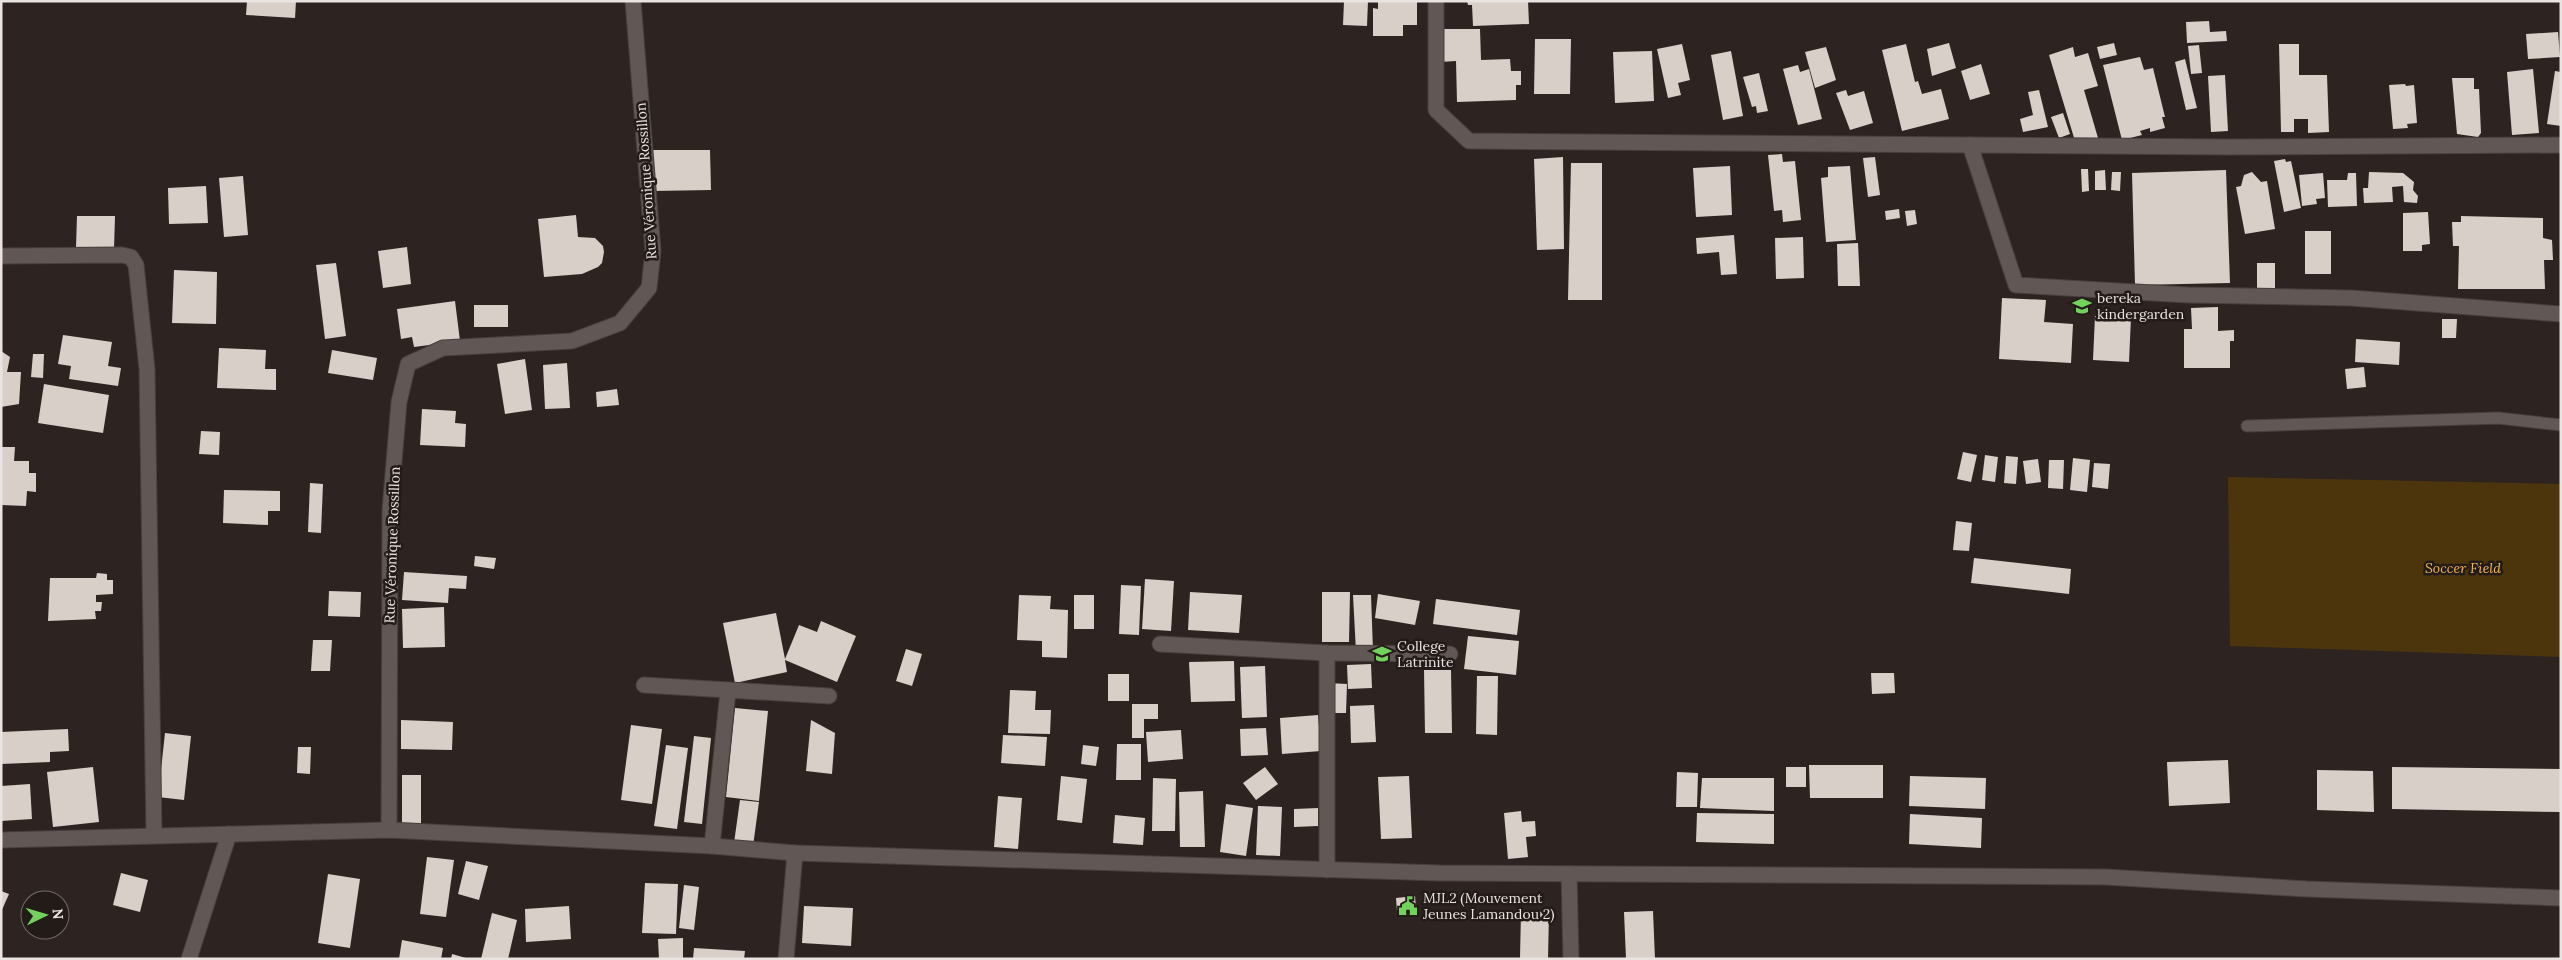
<svg xmlns="http://www.w3.org/2000/svg" width="2562" height="960" font-family="Lora,serif">
  <rect width="100%" height="100%" fill="#2d2422"/>
  <polygon fill="#4c350c" points="2228,477 2561,484 2561,657 2230,646"/>
  <g fill="#d9cfc9">
    <polygon points="247,1 296,1 295,18 246,15"/>
    <polygon points="1344,1 1368,1 1367,26 1343,25"/>
    <polygon points="1378,1 1417,1 1417,25 1403,25 1403,36 1373,36 1373,8 1378,9"/>
    <polygon points="1467,1 1528,1 1529,24 1473,26 1472,5 1468,5"/>
    <polygon points="2209,21 2210,32 2226,31 2227,41 2187,43 2186,22"/>
    <polygon points="1439,29 1480,29 1481,60 1510,59 1511,71 1521,71 1521,85 1516,85 1516,100 1457,102 1456,61 1440,62"/>
    <polygon points="2558,32 2560,57 2528,59 2526,34"/>
    <polygon points="1535,39 1571,39 1570,94 1534,94"/>
    <polygon points="1949,43 1956,68 1932,76 1927,49"/>
    <polygon points="2114,43 2117,55 2100,59 2097,47"/>
    <polygon points="1682,44 1690,80 1678,83 1681,95 1668,98 1657,49"/>
    <polygon points="1906,44 1915,82 1918,81 1922,94 1941,89 1949,119 1902,131 1882,50"/>
    <polygon points="2279,44 2299,44 2299,75 2327,75 2329,132 2308,133 2308,119 2294,119 2294,132 2281,132"/>
    <polygon points="2199,45 2202,73 2191,74 2188,46"/>
    <polygon points="1826,47 1836,80 1815,88 1805,52"/>
    <polygon points="2073,47 2075,57 2088,53 2098,86 2084,90 2098,138 2086,142 2085,138 2075,141 2049,55"/>
    <polygon points="1652,51 1654,101 1615,103 1613,52"/>
    <polygon points="1731,51 1743,116 1723,120 1711,55"/>
    <polygon points="2140,57 2144,70 2153,68 2165,117 2162,117 2165,128 2150,132 2150,128 2140,131 2142,135 2122,140 2103,65"/>
    <polygon points="2185,59 2197,108 2186,110 2175,62"/>
    <polygon points="1981,64 1990,94 1970,100 1961,71"/>
    <polygon points="1798,65 1800,72 1809,69 1822,119 1798,125 1783,69"/>
    <polygon points="2533,69 2539,133 2512,135 2507,72"/>
    <polygon points="2555,71 2561,72 2561,126 2547,124"/>
    <polygon points="1759,73 1768,111 1757,113 1756,106 1752,107 1743,77"/>
    <polygon points="2225,75 2228,131 2211,132 2208,76"/>
    <polygon points="2452,78 2474,78 2474,89 2479,89 2481,133 2478,137 2457,134"/>
    <polygon points="2405,84 2406,86 2414,85 2417,123 2407,124 2408,128 2393,129 2389,85"/>
    <polygon points="1846,90 1848,96 1864,91 1873,123 1850,130 1836,93"/>
    <polygon points="2039,90 2048,127 2023,132 2020,119 2033,115 2028,92"/>
    <polygon points="2063,113 2070,134 2059,138 2051,117"/>
    <polygon points="653,150 710,150 711,190 653,191"/>
    <polygon points="1782,154 1783,162 1795,161 1801,220 1783,222 1782,210 1774,211 1768,155"/>
    <polygon points="1563,157 1564,249 1537,250 1534,159"/>
    <polygon points="1875,157 1880,195 1868,197 1863,158"/>
    <polygon points="2285,159 2286,162 2291,161 2301,208 2284,212 2274,161"/>
    <polygon points="1571,163 1602,163 1602,300 1568,300"/>
    <polygon points="1730,166 1732,215 1696,217 1693,168"/>
    <polygon points="1850,166 1856,240 1826,242 1821,178 1828,177 1828,167"/>
    <polygon points="2081,169 2088,169 2089,191 2082,192"/>
    <polygon points="2105,170 2106,190 2095,190 2095,171"/>
    <polygon points="2226,170 2230,283 2135,285 2132,173"/>
    <polygon points="2112,172 2121,172 2120,191 2111,190"/>
    <polygon points="2252,172 2261,182 2267,181 2275,229 2245,234 2236,187 2241,186 2244,175"/>
    <polygon points="2369,172 2403,173 2414,182 2413,190 2418,196 2417,203 2404,202 2403,186 2392,187 2393,202 2364,203 2363,188 2368,188"/>
    <polygon points="2323,173 2325,198 2316,199 2317,204 2302,206 2299,175"/>
    <polygon points="2348,173 2356,173 2357,206 2328,207 2327,180 2347,180"/>
    <polygon points="243,176 248,235 224,237 219,178"/>
    <polygon points="206,186 208,223 169,224 168,188"/>
    <polygon points="1899,209 1900,218 1886,220 1885,211"/>
    <polygon points="1915,210 1917,224 1907,226 1905,211"/>
    <polygon points="2428,212 2430,244 2422,245 2422,251 2403,251 2403,213"/>
    <polygon points="576,215 578,237 595,238 603,246 604,252 602,263 598,267 582,274 544,277 538,219"/>
    <polygon points="77,216 115,216 114,248 76,247"/>
    <polygon points="2461,216 2543,218 2543,238 2552,240 2553,260 2544,260 2545,289 2458,289 2459,246 2453,246 2452,222 2461,222"/>
    <rect x="2305" y="231" width="26" height="43"/>
    <polygon points="1734,235 1737,274 1721,275 1719,252 1697,254 1696,238"/>
    <polygon points="1803,237 1804,278 1776,279 1775,238"/>
    <polygon points="1858,243 1860,286 1838,286 1837,244"/>
    <polygon points="407,247 411,284 383,288 378,251"/>
    <polygon points="336,263 346,336 325,339 316,265"/>
    <rect x="2257" y="263" width="18" height="25"/>
    <polygon points="174,270 217,272 216,324 172,323"/>
    <polygon points="2002,298 2046,300 2044,322 2073,324 2071,363 1999,359"/>
    <polygon points="455,301 460,341 414,347 412,337 401,339 397,309"/>
    <rect x="474" y="305" width="34" height="22"/>
    <polygon points="2218,307 2218,331 2234,330 2234,341 2230,341 2230,368 2184,368 2184,329 2192,329 2191,308"/>
    <polygon points="2095,316 2131,317 2129,362 2093,360"/>
    <polygon points="2442,319 2457,319 2456,338 2442,338"/>
    <polygon points="63,335 112,342 108,366 121,368 118,386 69,379 71,366 58,364"/>
    <polygon points="2356,339 2400,342 2399,365 2355,362"/>
    <polygon points="219,348 266,350 265,369 276,369 276,390 217,388"/>
    <polygon points="332,350 377,358 373,380 328,373"/>
    <polygon points="1,351 10,357 7,372 21,372 19,404 1,407"/>
    <polygon points="33,354 44,354 43,378 31,377"/>
    <polygon points="525,359 532,410 505,414 497,364"/>
    <polygon points="567,363 570,408 545,409 543,365"/>
    <polygon points="2364,367 2366,387 2347,389 2345,369"/>
    <polygon points="44,384 109,395 103,433 38,423"/>
    <polygon points="617,389 619,405 597,407 596,392"/>
    <polygon points="422,409 456,411 455,423 466,424 465,447 420,445"/>
    <polygon points="201,431 220,432 219,455 199,454"/>
    <polygon points="1,447 15,447 14,461 29,461 29,473 36,473 36,492 27,491 26,506 1,505"/>
    <polygon points="1963,452 1977,455 1971,482 1957,479"/>
    <polygon points="1985,455 1998,457 1995,482 1982,480"/>
    <polygon points="2006,456 2018,457 2016,484 2004,483"/>
    <polygon points="2073,458 2090,460 2087,492 2070,490"/>
    <polygon points="2038,459 2041,482 2026,484 2023,461"/>
    <polygon points="2049,460 2064,460 2063,489 2048,488"/>
    <polygon points="2094,463 2110,464 2108,489 2092,487"/>
    <polygon points="310,483 323,484 321,533 308,532"/>
    <polygon points="224,490 280,491 280,511 268,511 268,525 223,523"/>
    <polygon points="1956,521 1972,523 1969,551 1953,550"/>
    <polygon points="475,556 496,558 494,569 474,566"/>
    <polygon points="1974,558 2071,569 2069,594 1971,583"/>
    <polygon points="404,572 467,576 466,589 449,588 448,603 402,600"/>
    <polygon points="97,573 107,574 107,580 113,580 113,594 96,595 96,602 102,602 101,611 95,611 96,619 48,621 50,578 96,578"/>
    <polygon points="1145,579 1174,581 1171,631 1142,629"/>
    <polygon points="1121,585 1141,586 1139,635 1119,634"/>
    <polygon points="329,591 361,592 360,617 328,616"/>
    <polygon points="1190,592 1242,595 1239,633 1188,630"/>
    <polygon points="1322,592 1350,592 1349,642 1322,642"/>
    <polygon points="1378,594 1420,601 1415,625 1375,618"/>
    <polygon points="1019,595 1051,596 1050,609 1068,610 1067,658 1042,657 1042,641 1017,640"/>
    <rect x="1074" y="595" width="20" height="34"/>
    <polygon points="1353,595 1371,595 1373,651 1356,652"/>
    <polygon points="1436,599 1520,610 1517,635 1433,624"/>
    <polygon points="444,607 445,647 403,648 402,609"/>
    <polygon points="776,613 785,659 799,625 817,632 821,621 856,636 837,682 785,660 787,672 735,683 723,623"/>
    <polygon points="1468,636 1519,641 1516,675 1464,669"/>
    <polygon points="313,640 332,640 330,671 311,671"/>
    <polygon points="906,649 922,654 912,686 896,681"/>
    <polygon points="1234,661 1235,701 1191,702 1189,662"/>
    <polygon points="1371,664 1372,688 1348,689 1347,665"/>
    <polygon points="1265,666 1267,717 1242,718 1240,667"/>
    <polygon points="1424,670 1451,670 1452,733 1425,733"/>
    <polygon points="1871,673 1894,673 1895,693 1872,694"/>
    <rect x="1108" y="674" width="21" height="27"/>
    <polygon points="1477,676 1498,676 1497,735 1476,734"/>
    <polygon points="1328,683 1347,684 1346,713 1327,713"/>
    <polygon points="1010,690 1036,691 1035,710 1051,710 1050,734 1008,733"/>
    <polygon points="1132,704 1158,704 1158,719 1144,719 1144,738 1132,738"/>
    <polygon points="1374,705 1376,742 1351,743 1350,706"/>
    <polygon points="735,708 768,711 759,801 726,797"/>
    <polygon points="1318,715 1321,751 1282,754 1280,718"/>
    <polygon points="401,720 453,722 452,750 401,749"/>
    <polygon points="811,720 835,733 832,774 806,771"/>
    <polygon points="631,725 662,729 652,804 621,800"/>
    <polygon points="1266,728 1268,755 1241,756 1240,729"/>
    <polygon points="68,729 69,751 50,752 50,762 1,764 1,732"/>
    <polygon points="1181,730 1183,759 1148,762 1146,732"/>
    <polygon points="165,733 191,736 184,800 158,797"/>
    <polygon points="1003,735 1047,737 1045,766 1001,763"/>
    <polygon points="694,736 711,738 702,824 684,822"/>
    <polygon points="1117,744 1141,744 1141,780 1116,780"/>
    <polygon points="666,745 688,748 677,829 654,826"/>
    <polygon points="1083,745 1099,747 1096,766 1081,764"/>
    <polygon points="298,747 311,747 310,774 297,773"/>
    <polygon points="2228,760 2230,803 2169,806 2167,762"/>
    <polygon points="1809,765 1883,765 1883,798 1810,798"/>
    <polygon points="93,767 99,822 53,827 47,772"/>
    <polygon points="1265,767 1278,784 1256,800 1243,783"/>
    <rect x="1786" y="767" width="20" height="20"/>
    <polygon points="2392,767 2561,769 2561,812 2392,809"/>
    <polygon points="2317,770 2373,771 2374,812 2317,810"/>
    <polygon points="1677,772 1698,773 1697,807 1676,807"/>
    <polygon points="402,775 421,775 421,824 402,823"/>
    <polygon points="1061,776 1087,779 1082,823 1057,820"/>
    <polygon points="1409,776 1412,838 1381,839 1378,777"/>
    <polygon points="1910,776 1986,778 1985,809 1909,806"/>
    <polygon points="1153,778 1176,779 1175,831 1152,831"/>
    <polygon points="1702,778 1774,778 1774,811 1700,808"/>
    <polygon points="30,784 32,819 1,821 1,786"/>
    <polygon points="1203,791 1205,847 1180,847 1179,792"/>
    <polygon points="998,796 1022,798 1018,849 994,847"/>
    <polygon points="740,800 759,802 753,846 734,843"/>
    <polygon points="1226,804 1253,808 1246,856 1220,852"/>
    <polygon points="1258,806 1282,807 1280,856 1256,855"/>
    <polygon points="1318,808 1318,826 1294,827 1294,809"/>
    <polygon points="1521,811 1522,822 1535,821 1536,836 1526,837 1528,857 1508,859 1504,813"/>
    <polygon points="1697,813 1774,814 1774,844 1696,842"/>
    <polygon points="1910,814 1982,818 1981,848 1909,844"/>
    <polygon points="1115,815 1145,818 1143,845 1113,843"/>
    <polygon points="427,857 454,860 446,917 420,914"/>
    <polygon points="466,861 488,866 479,900 458,894"/>
    <polygon points="121,873 148,880 140,912 113,905"/>
    <polygon points="328,874 360,879 350,948 318,943"/>
    <polygon points="645,883 678,884 676,934 642,933"/>
    <polygon points="684,885 699,887 694,930 679,928"/>
    <polygon points="1,891 9,894 1,912"/>
    <polygon points="1415,896 1416,908 1397,911 1396,898"/>
    <polygon points="569,906 571,939 526,942 525,909"/>
    <polygon points="804,906 853,908 851,946 802,943"/>
    <polygon points="1521,911 1549,912 1548,959 1520,958"/>
    <polygon points="1653,911 1655,959 1626,959 1624,912"/>
    <polygon points="492,913 517,920 508,959 481,959"/>
    <polygon points="683,938 683,959 659,959 658,939"/>
    <polygon points="402,940 443,948 441,959 399,959"/>
    <polygon points="694,948 745,951 744,959 693,959"/>
    <polygon points="452,954 466,958 465,959 451,959"/>
  </g>
  <g fill="none" stroke-linecap="round" stroke-linejoin="round">
    <g stroke="#48403e" stroke-width="13">
      <polyline id="service" points="2247,426 2498,418 2561,425"/>
    </g>
    <g stroke="#48403e" stroke-width="17">
      <g id="minor">
        <polyline points="1436,1 1436,110 1469,141 2229,147 2561,145"/>
        <polyline points="1970,145 2016,285 2188,295 2351,298 2561,314"/>
        <polyline points="1,256 122,255 131,257 136,265 147,369 154,835"/>
        <polyline points="1160,644 1327,653 1450,654"/>
        <polyline points="1327,653 1327,870"/>
        <polyline points="644,685 829,696"/>
        <polyline points="389,830 390,510 399,402 408,364 443,348 572,341 620,323 649,288 653,251 633,1"/>
        <polyline points="1,840 389,830 712,846 795,853 1440,873 2106,877 2307,889 2561,898"/>
        <polyline points="712,846 728,691"/>
        <polyline points="1569,874 1571,959"/>
        <polyline points="189,959 229,834"/>
        <polyline points="786,959 795,853"/>
      </g>
    </g>
    <use href="#service" stroke="#615754" stroke-width="11"/>
    <use href="#minor" stroke="#615754" stroke-width="15"/>
  </g>
  <defs>
    <g id="school-bare" transform="scale(1.5)"><path d="M0-5L7-2L0 1L-7-2ZM-4 1L0 2.5L4 1V4Q0 6-4 4Z" fill="#73d25d" stroke="#231b18" stroke-width="2.5" paint-order="stroke"/></g>
    <g id="civic-bare" transform="scale(1.5)"><path d="M-.6-6.5H3V-4.5H.6V-3L4-1V1h2V6H-6V1h2V-1L-.6-3ZM-1.2 2.5V6h2.4V2.5Z" fill="#73d25d" stroke="#231b18" stroke-width="2.5" paint-order="stroke"/></g>
  </defs>
  <g fill-rule="evenodd">
    <use href="#school-bare" x="2082" y="306"/>
    <use href="#school-bare" x="1382" y="654"/>
    <use href="#civic-bare" x="1408" y="906"/>
  </g>
  <g text-anchor="middle" dominant-baseline="central" stroke-width="5" stroke-linejoin="round" paint-order="stroke">
    <g font-size="14" fill="#e9e3e1" stroke="#231b18">
      <text transform="translate(646 181) rotate(-94)">Rue Véronique Rossillon</text>
      <text transform="translate(392 545) rotate(-88)">Rue Véronique Rossillon</text>
    </g>
    <g font-size="14" fill="#e9e3e1" stroke="#231b18" text-anchor="start">
      <text x="2097" y="298">bereka<tspan x="2097" dy="16">kindergarden</tspan></text>
      <text x="1397" y="646">College<tspan x="1397" dy="16">Latrinite</tspan></text>
      <text x="1423" y="898">MJL2 (Mouvement<tspan x="1423" dy="16">Jeunes Lamandou 2)</tspan></text>
    </g>
    <g font-size="14" font-style="italic" fill="#eeb555" stroke="#231b18">
      <text x="2463" y="568">Soccer Field</text>
    </g>
  </g>
  <rect width="2562" height="960" fill="none" stroke="#e9e3e1" stroke-width="5"/>
  <g transform="translate(45 915) rotate(85)"><circle r="24" fill="#231b18" stroke="#726b68"/>
  <path d="M0-4L9 19L0 12L-9 19Z" fill="#73d25d"/>
  <text y="-8" font-size="14" font-weight="bold" text-anchor="middle" fill="#e9e3e1">N</text>
  </g>
</svg>
